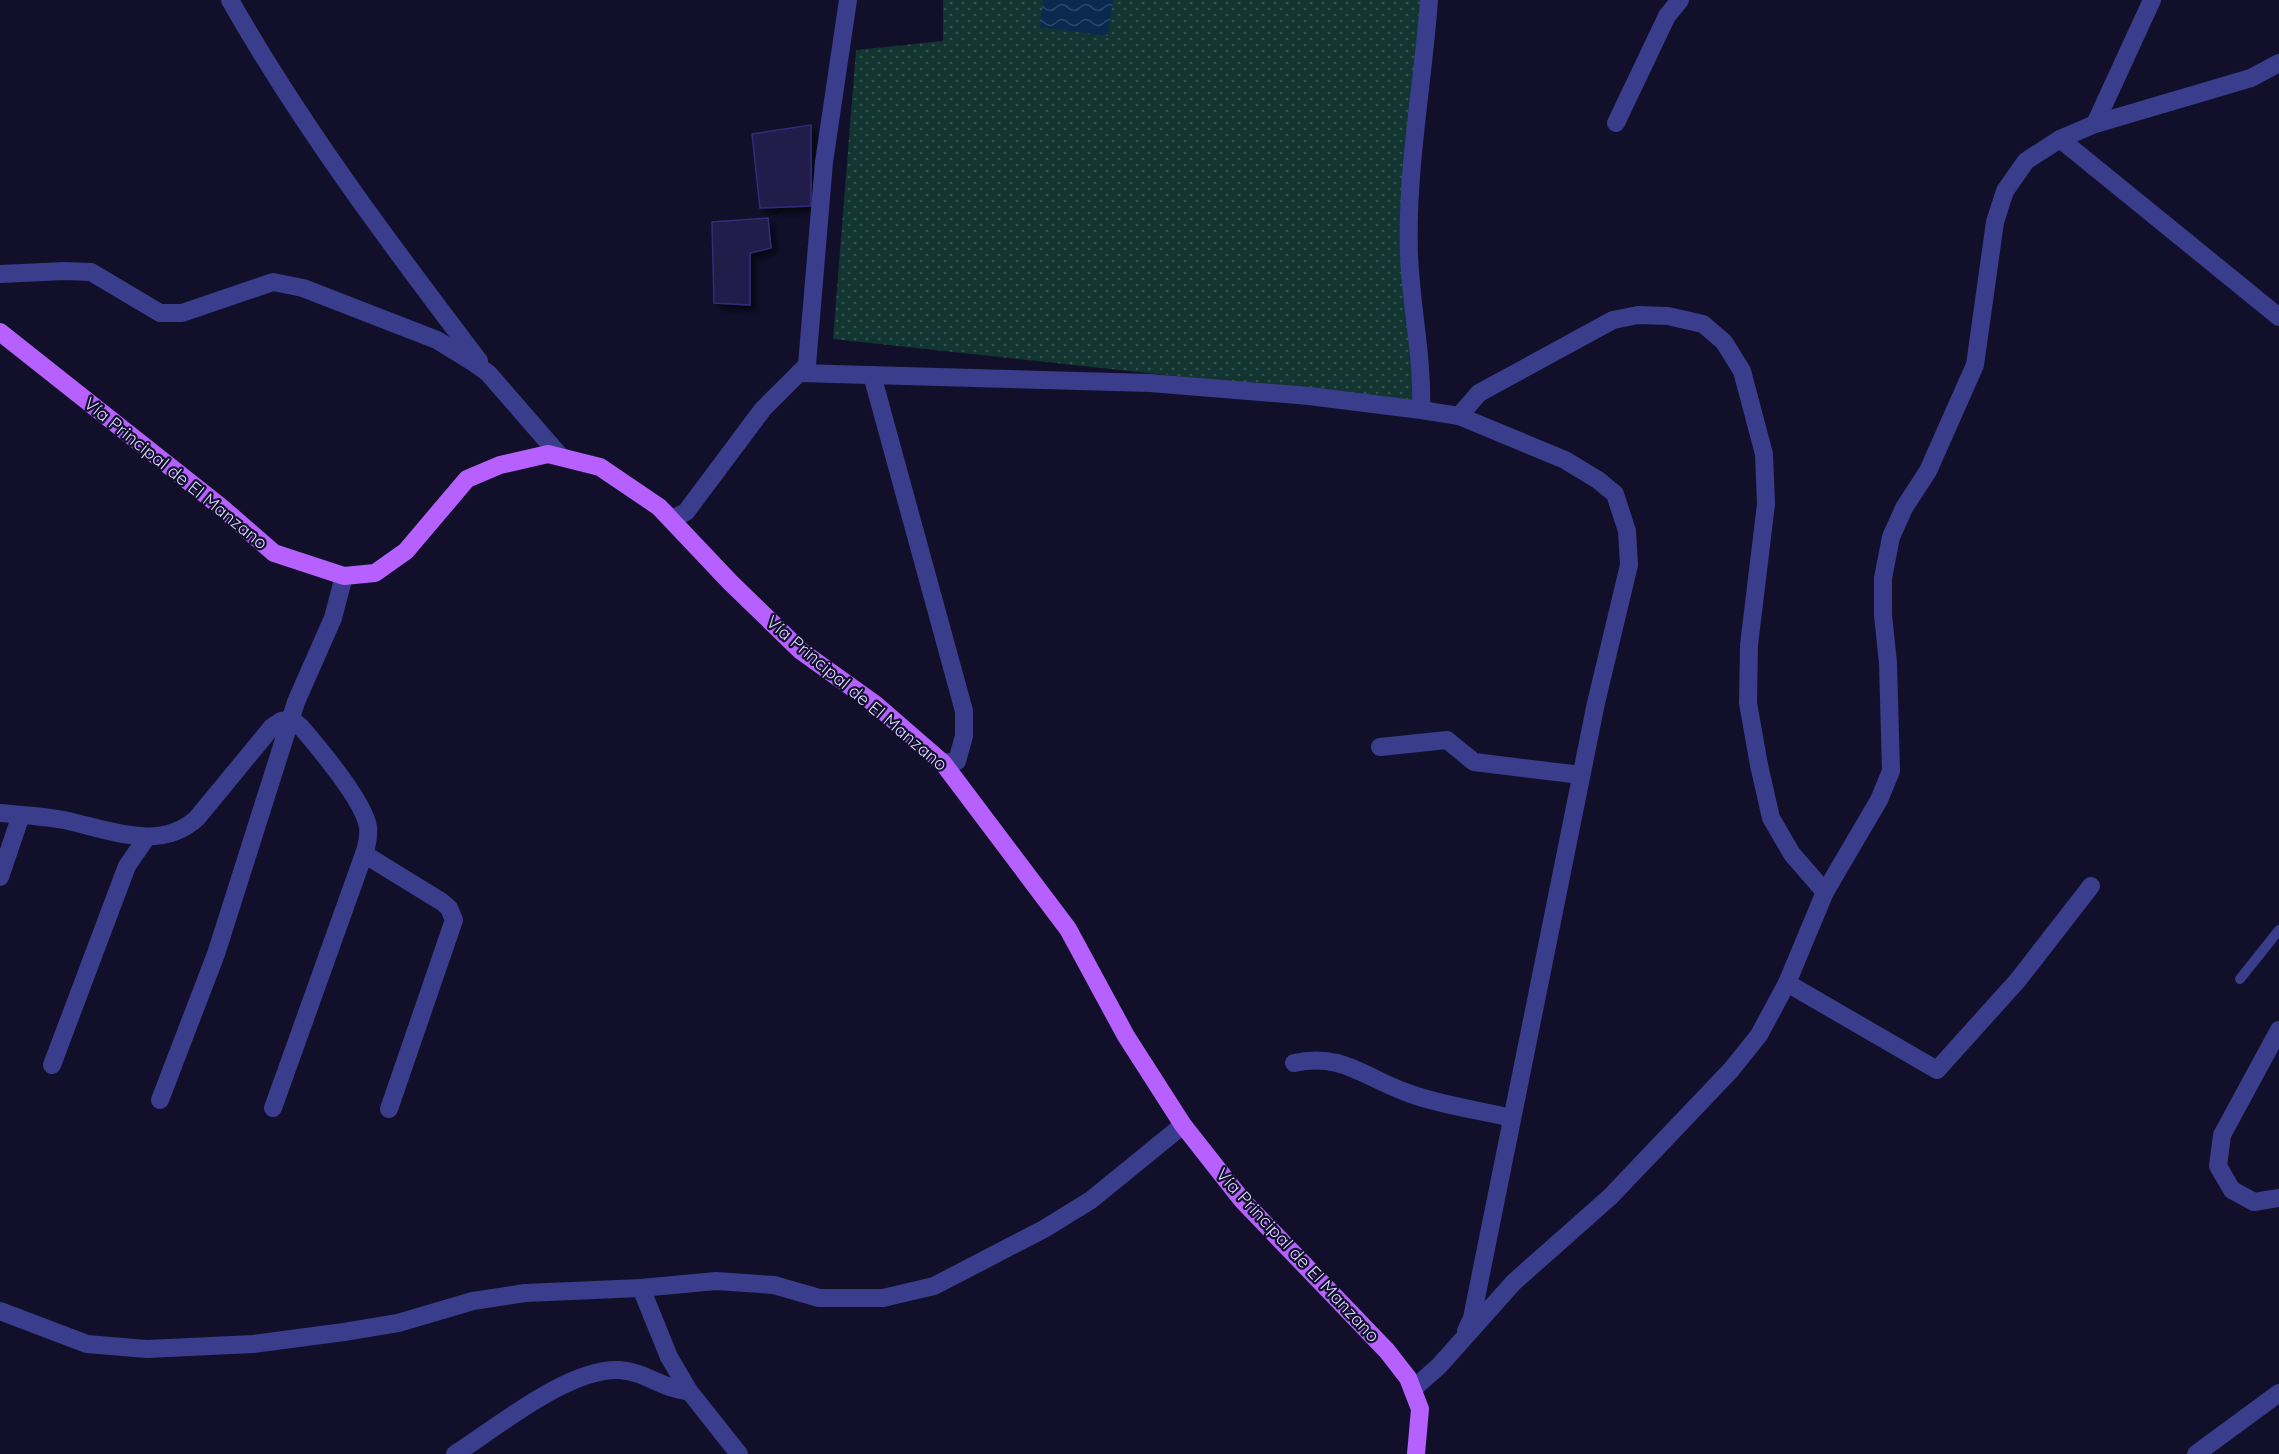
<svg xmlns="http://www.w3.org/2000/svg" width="2279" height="1454" font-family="Quicksand,sans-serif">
  <defs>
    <pattern id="grass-dots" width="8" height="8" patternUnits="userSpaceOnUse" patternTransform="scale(1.5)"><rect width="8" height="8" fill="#123531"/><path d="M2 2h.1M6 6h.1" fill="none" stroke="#345250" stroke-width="1.8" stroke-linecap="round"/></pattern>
    <pattern id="water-waves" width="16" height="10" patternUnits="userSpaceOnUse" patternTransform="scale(1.5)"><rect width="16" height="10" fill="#0a294f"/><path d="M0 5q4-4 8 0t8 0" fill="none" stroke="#2d4769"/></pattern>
    <filter id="shadow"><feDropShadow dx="5.5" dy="5.5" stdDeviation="3" flood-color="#0009"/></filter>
  </defs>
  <rect width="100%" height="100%" fill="#120f2b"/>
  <polygon fill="url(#grass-dots)" points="943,0 1425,0 1419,50 1415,413 1296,389 833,339 856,50 943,41"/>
  <polygon fill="url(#water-waves)" points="1043,0 1113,0 1108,36 1040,27"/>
  <g fill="#201b4c" stroke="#342c79" stroke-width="1.5" filter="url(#shadow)">
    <polygon points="811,125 811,206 760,208 752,134"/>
    <polygon points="768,218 771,248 750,253 750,305 714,303 712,222"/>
  </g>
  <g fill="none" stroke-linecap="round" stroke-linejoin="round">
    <polyline stroke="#393d8b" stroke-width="10" points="2240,979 2279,930"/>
    <g stroke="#393d8b" stroke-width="18">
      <path d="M230 0C302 127 391 245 479 361"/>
      <polyline points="1616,123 1667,16 1680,0"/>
      <polyline points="2095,124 2152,0"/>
      <polyline points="2060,139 2279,317"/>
      <polyline points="0,274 65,271 91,272 160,313 182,313 273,282 303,288 437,340 471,361 488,373 561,457"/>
      <polyline points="799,373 1150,383 1309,396 1421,410 1459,416 1565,460 1598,480 1615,494 1627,531 1629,565 1596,703 1472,1318 1466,1331"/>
      <polyline points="872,375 964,711 964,736 957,761 943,763"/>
      <path d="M1421 410C1423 358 1411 307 1409 255 1406 170 1423 84 1429 0"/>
      <polyline points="1459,416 1479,393 1613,320 1638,315 1668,316 1703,324 1724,342 1742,371 1764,454 1766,504 1749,645 1748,703 1759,765 1771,818 1792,854 1825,892"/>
      <polyline points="661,509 672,519 686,512 763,409 807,365 824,162 848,0"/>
      <polyline points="1380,747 1447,740 1474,762 1581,775"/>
      <path d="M0 813C21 815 43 816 64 820 107 829 160 853 197 818L272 727 281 721 291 719 301 727C319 748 364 801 368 827 369 836 367 845 364 854L273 1108"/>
      <polyline points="364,854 442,902 449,908 454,920 389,1109"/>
      <polyline points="0,877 21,815"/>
      <polyline points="1787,983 1937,1070 2018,980 2091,886"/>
      <polyline points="2279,1030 2222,1135 2218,1166 2232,1190 2254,1202 2279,1198"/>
      <path d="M1294 1063C1341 1052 1365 1078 1408 1093 1440 1105 1478 1110 1512 1118"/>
      <polyline points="52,1065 127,866 147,837"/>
      <polyline points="160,1100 216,954 296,702 333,618 344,576"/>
      <polyline points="641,1288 669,1357 689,1391 739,1454"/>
      <polyline points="0,1311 87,1344 147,1349 253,1344 344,1332 398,1323 473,1301 525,1293 641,1288 716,1281 774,1285 819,1298 883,1298 934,1286 1044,1229 1091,1200 1183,1125"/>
      <polyline points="1413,1389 1439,1366 1514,1282 1610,1197 1731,1070 1759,1035 1787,983 1825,892 1879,800 1891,771 1888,663 1883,615 1883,578 1891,537 1904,508 1928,471 1975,365 1995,222 2005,191 2026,161 2060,139 2095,124 2251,78 2279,63"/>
      <path d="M455 1454C498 1427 568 1368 619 1370 644 1371 664 1390 689 1391"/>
      <polyline points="2196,1454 2279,1393"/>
    </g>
    <polyline stroke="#b560ff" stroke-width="18" points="0,332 221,507 274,553 344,576 375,573 406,551 467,479 500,465 548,454 600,467 659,507 730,582 801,651 875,704 943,763 1068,929 1126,1036 1183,1125 1242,1200 1387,1351 1408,1378 1420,1409 1416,1454"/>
  </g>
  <g text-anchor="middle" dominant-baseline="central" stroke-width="4.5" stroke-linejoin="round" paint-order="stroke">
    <g font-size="18" fill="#dad9ff" stroke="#120f2b">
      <text transform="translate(176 473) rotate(39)">Vía Principal de El Manzano</text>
      <text transform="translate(857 693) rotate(40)">Vía Principal de El Manzano</text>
      <text transform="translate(1298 1255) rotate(47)">Vía Principal de El Manzano</text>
    </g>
  </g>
</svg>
